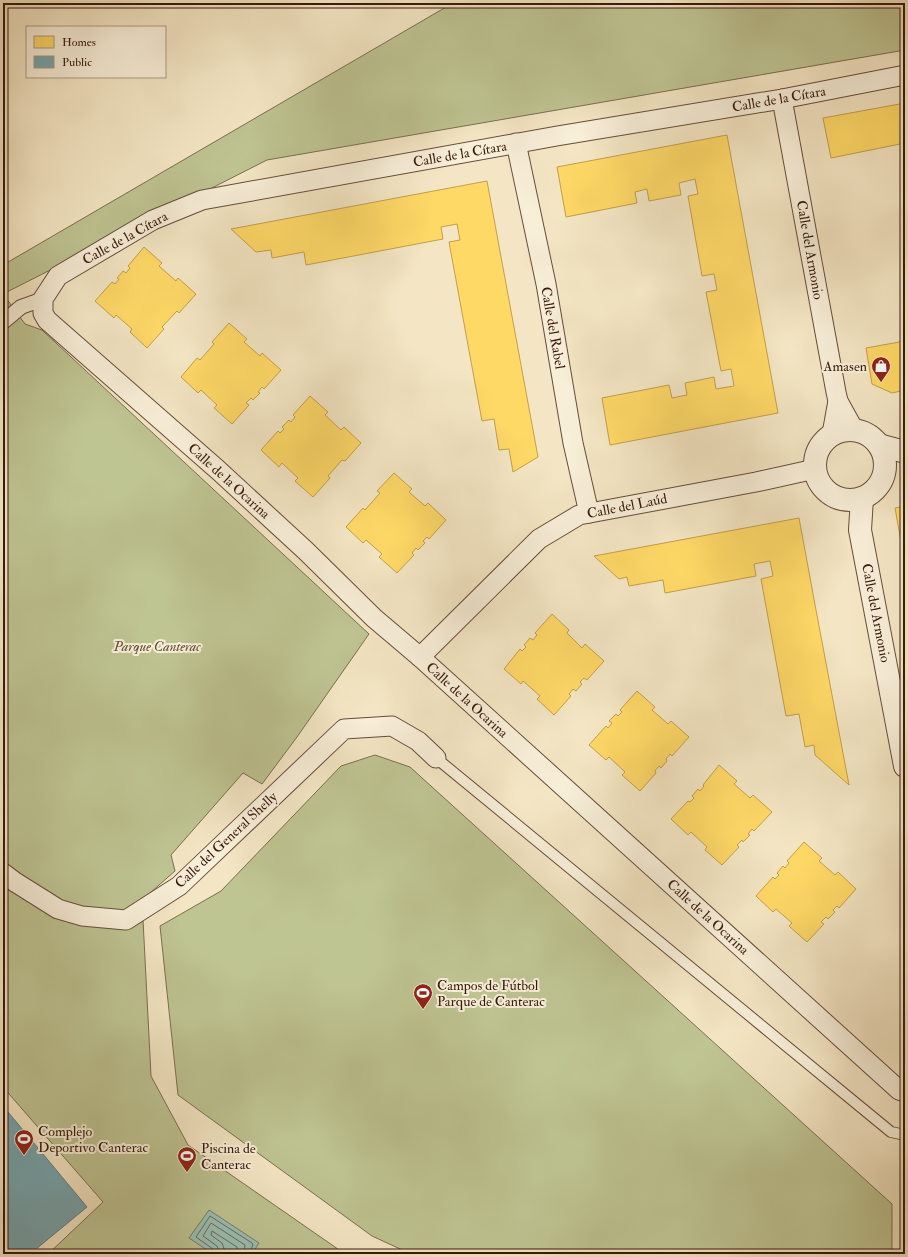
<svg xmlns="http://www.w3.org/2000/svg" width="908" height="1257" font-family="'IM FELL Double Pica',serif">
  <rect width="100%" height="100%" fill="#f4e6c4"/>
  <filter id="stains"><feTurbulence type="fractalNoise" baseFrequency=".005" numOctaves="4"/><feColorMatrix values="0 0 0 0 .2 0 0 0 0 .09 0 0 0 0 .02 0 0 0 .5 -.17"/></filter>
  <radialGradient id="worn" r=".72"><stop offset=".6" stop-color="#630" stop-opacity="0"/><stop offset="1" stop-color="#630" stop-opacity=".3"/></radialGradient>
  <g fill="#bec492" stroke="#7b6e50">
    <polygon points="453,3 905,3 905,50 267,160 3,294 3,265"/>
    <polygon points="3,294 25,324 42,330 369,634 297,737 262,784 243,773 171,855 175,871 142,900 151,1076 188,1145 345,1254 48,1254 103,1202 3,1087"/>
    <polygon points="375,755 410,767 892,1204 892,1254 662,1254 659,1250 654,1254 411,1254 372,1236 178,1095 160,926 221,891 341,766"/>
  </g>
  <polygon fill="#9cc0b3" stroke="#747d71" points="209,1210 259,1243 252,1254 213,1254 189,1238"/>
  <g fill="#ffd966" stroke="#c39f4b">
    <polygon points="905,103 905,143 831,158 823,118"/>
    <polygon points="727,135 778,413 610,445 602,398 669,385 672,398 687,395 685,383 714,377 716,389 734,386 731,369 721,371 706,292 717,290 714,274 702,276 688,196 698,194 695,179 679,183 681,195 649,201 647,189 635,192 637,203 566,217 557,167"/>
    <polygon points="487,181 538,457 513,472 509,449 499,450 494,419 482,421 449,242 460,240 457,224 441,227 443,239 306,265 304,252 272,258 271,250 256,252 231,229"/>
    <polygon points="144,247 162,263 159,266 176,281 178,278 196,294 179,313 177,311 162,327 164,329 147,348 130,332 132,329 116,315 114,318 95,301 112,282 115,284 119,279 117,278 123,271 126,273 130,268 128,266"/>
    <polygon points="229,323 247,339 244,342 260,356 262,353 281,370 264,389 262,387 258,392 260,393 253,400 251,398 246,403 249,405 232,424 214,408 217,405 201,390 198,393 181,377 197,358 200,360 214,344 212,342"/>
    <polygon points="905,341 905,390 892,393 872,384 866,348"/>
    <polygon points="310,396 328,412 325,415 341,430 344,427 361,443 345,461 342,460 328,476 330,478 313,497 295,481 298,478 282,463 279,467 261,450 278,431 280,433 284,429 282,427 289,420 291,422 295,417 293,415"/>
    <polygon points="394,473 412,489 409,492 425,506 428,503 446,520 429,539 427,537 423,541 425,543 418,550 416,548 412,553 414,555 397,573 379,557 382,554 366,540 363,543 346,527 363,508 365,510 380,493 377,491"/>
    <polygon points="905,506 905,564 895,508"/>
    <polygon points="799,518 816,610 849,785 815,755 814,745 805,747 799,714 786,716 761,579 773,576 770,561 754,564 756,576 665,593 663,580 629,586 627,577 619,579 594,556"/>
    <polygon points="552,614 569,630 567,633 582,648 585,644 604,661 587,680 584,678 580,682 582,684 576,691 573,689 569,694 571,696 554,715 537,699 540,696 523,681 521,684 504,669 520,649 522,651 526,647 524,645 530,638 533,640 537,635 535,633"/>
    <polygon points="637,691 655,707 652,710 668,724 671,721 689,737 672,756 670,754 666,759 667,761 661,768 659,766 655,771 656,773 640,791 622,775 625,772 609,757 606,760 589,745 606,726 608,728 612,723 609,721 616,714 618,716 622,712 620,710"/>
    <polygon points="719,765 737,781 734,784 750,798 753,795 772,812 754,831 752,829 748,834 750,835 743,842 742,840 737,845 739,847 722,865 705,850 707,847 691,832 688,835 671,819 688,801 690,802 694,798 692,796 698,789 700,791 704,786 703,785"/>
    <polygon points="804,842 822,858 819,861 835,875 838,872 856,889 839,908 837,906 833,910 835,912 828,919 826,917 821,922 824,924 807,942 789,926 792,923 776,909 773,912 756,896 773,877 775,879 779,875 777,873 783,866 785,868 789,863 787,861"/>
  </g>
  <polygon fill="#76a5af" stroke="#637b7e" points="3,1106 87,1207 30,1254 3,1254"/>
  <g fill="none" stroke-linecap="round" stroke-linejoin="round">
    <g stroke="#6a6c60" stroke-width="1">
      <polyline points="214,1254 213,1249 196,1237 210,1216 252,1243 253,1245 249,1254"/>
      <polyline points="220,1254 217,1246 203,1236 211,1223 245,1245 244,1254"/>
      <polyline points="226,1254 222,1243 211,1235 212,1231 237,1247 238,1254"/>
    </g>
    <g stroke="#674c3b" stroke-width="12">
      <polyline id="service" points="436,758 891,1132 905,1135"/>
    </g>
    <g stroke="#674c3b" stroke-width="16">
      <polyline id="pedestrian" points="3,322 21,307 43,299"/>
    </g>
    <g stroke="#674c3b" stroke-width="21">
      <g id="minor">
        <polyline points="905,75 782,99 557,136 202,200 153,220 58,276 43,299 43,313 47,320 218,470 306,551 374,618 420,657 899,1090 905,1092"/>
        <polyline points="782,99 836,392 838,401 854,430"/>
        <polyline points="516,143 546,284 573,443 589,513"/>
        <polyline points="832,434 838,401"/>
        <polyline points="420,657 539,539 579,515 756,482 815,469"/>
        <polyline points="3,873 15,882 58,909 82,916 126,920 179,886 344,729 392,726 418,741 436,758"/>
      </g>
    </g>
    <g stroke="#674c3b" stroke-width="24">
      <g id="tertiary">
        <circle cx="850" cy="465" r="35"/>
        <polyline points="879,445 905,452"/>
        <polyline points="862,498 860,530 905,766"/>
      </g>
    </g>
    <use href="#service" stroke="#f8efd9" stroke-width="10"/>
    <use href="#pedestrian" stroke="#f8efd9" stroke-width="14"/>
    <use href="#minor" stroke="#f8efd9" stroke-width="19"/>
    <use href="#tertiary" stroke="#f8efd9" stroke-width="22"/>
  </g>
  <defs>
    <g id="shop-pin" transform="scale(1)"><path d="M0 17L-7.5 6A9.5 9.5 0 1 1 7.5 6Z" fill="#8f2418" stroke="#f8efd9"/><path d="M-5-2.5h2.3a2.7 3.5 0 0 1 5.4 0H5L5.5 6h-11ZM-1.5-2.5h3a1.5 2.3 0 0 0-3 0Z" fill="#fff"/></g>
    <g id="stadium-pin" transform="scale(1)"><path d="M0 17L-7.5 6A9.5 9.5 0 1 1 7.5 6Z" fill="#8f2418" stroke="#f8efd9"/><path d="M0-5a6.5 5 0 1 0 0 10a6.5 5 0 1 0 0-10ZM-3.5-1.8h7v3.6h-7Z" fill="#fff"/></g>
  </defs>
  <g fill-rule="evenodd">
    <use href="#shop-pin" x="881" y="366"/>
    <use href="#stadium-pin" x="423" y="993"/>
    <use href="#stadium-pin" x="24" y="1139"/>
    <use href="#stadium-pin" x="187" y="1156"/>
  </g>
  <g text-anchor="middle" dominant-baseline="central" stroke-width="4" stroke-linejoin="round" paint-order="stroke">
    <g font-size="14" fill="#38190d" stroke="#f8efd9">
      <text transform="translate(779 99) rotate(-10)">Calle de la Cítara</text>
      <text transform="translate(460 154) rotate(-10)">Calle de la Cítara</text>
      <text transform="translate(125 238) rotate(-29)">Calle de la Cítara</text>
      <text transform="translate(810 250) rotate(80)">Calle del Armonio</text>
      <text transform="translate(553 328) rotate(80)">Calle del Rabel</text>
      <text transform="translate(229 481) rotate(42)">Calle de la Ocarina</text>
      <text transform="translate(627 506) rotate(-11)">Calle del Laúd</text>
      <text transform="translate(876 613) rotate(79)">Calle del Armonio</text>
      <text transform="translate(467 700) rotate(42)">Calle de la Ocarina</text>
      <text transform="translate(226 840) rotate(-43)">Calle del General Shelly</text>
      <text transform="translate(708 917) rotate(42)">Calle de la Ocarina</text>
    </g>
    <g font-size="14" fill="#38190d" stroke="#f8efd9" text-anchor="start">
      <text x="867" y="366" text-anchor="end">Amasen</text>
      <text x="437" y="985">Campos de Fútbol<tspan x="437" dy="16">Parque de Canterac</tspan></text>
      <text x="38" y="1131">Complejo<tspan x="38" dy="16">Deportivo Canterac</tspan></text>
      <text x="201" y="1148">Piscina de<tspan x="201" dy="16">Canterac</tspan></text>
    </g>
    <g font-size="14" font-style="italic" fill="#604c35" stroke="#f8efd9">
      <text x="157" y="646">Parque Canterac</text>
    </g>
  </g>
  <rect width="908" height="1257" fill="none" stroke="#f4e6c4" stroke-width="16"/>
  <rect x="4" y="4" width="900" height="1249" fill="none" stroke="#38190d" stroke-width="2"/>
  <rect x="8" y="8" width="892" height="1241" fill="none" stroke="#38190d"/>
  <rect x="26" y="26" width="140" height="52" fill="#f8efd9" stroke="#ab9987"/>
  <rect x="34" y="36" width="20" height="12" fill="#ffd966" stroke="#ab9987"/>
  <text x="62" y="46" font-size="12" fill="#38190d">Homes</text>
  <rect x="34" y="56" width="20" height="12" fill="#76a5af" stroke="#ab9987"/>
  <text x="62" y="66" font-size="12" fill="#38190d">Public</text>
  <rect width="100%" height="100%" filter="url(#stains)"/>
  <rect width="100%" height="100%" fill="url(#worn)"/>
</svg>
